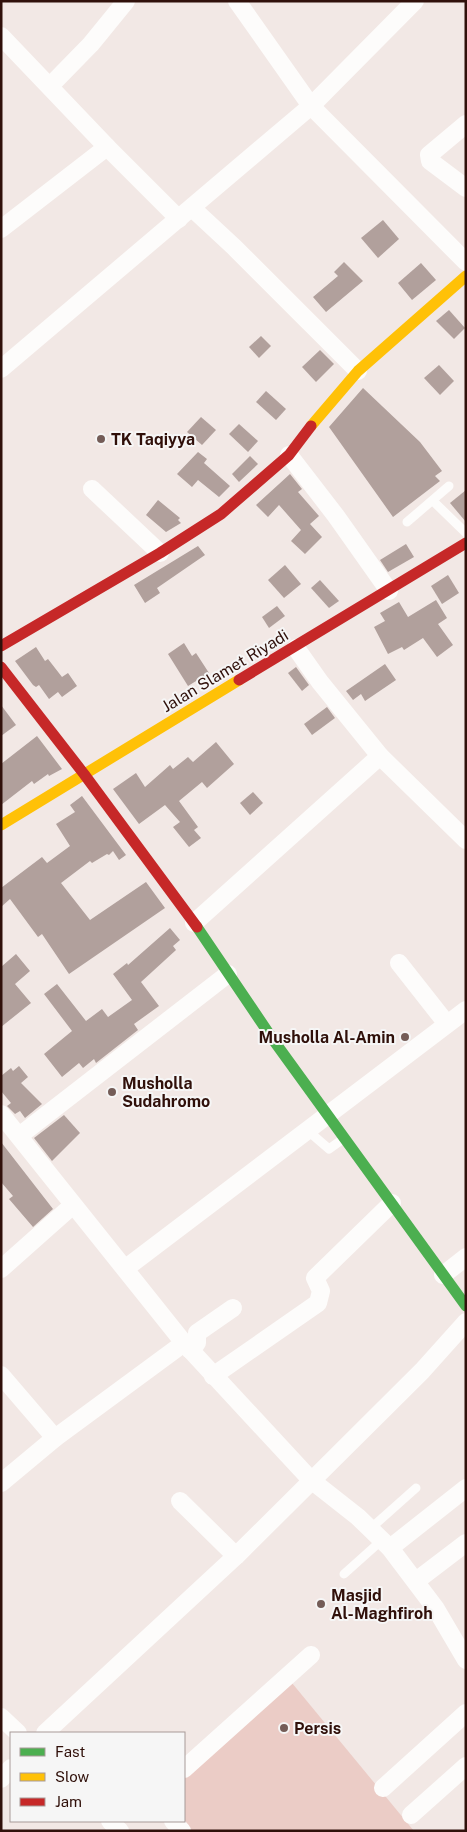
<svg xmlns="http://www.w3.org/2000/svg" width="467" height="1832" font-family="'Public Sans',sans-serif">
  <rect width="100%" height="100%" fill="#f2e8e5"/>
  <polygon fill="#ebccc6" points="292,1683 414,1831 188,1831 184,1821 184,1774"/>
  <g fill="#b1a09c">
    <polygon points="383,220 399,239 378,258 361,238"/>
    <polygon points="344,262 363,281 326,312 313,297 338,276 334,272"/>
    <polygon points="421,263 436,280 412,300 398,283"/>
    <polygon points="449,310 465,328 454,339 436,321"/>
    <polygon points="261,336 271,346 259,358 249,347"/>
    <polygon points="320,350 334,364 316,382 302,367"/>
    <polygon points="439,365 454,381 440,395 424,378"/>
    <polygon points="363,388 420,442 442,471 435,476 440,481 393,517 329,427"/>
    <polygon points="266,391 286,409 276,420 256,402"/>
    <polygon points="201,417 216,430 202,445 187,432"/>
    <polygon points="239,424 258,441 248,452 229,434"/>
    <polygon points="198,452 207,459 204,463 230,486 219,497 198,480 192,487 177,474"/>
    <polygon points="250,456 258,464 239,482 232,474"/>
    <polygon points="290,474 302,489 298,492 319,516 310,524 322,537 305,554 291,541 301,530 279,505 268,517 256,505"/>
    <polygon points="466,490 466,522 450,503"/>
    <polygon points="158,500 180,518 178,520 181,523 166,532 146,515"/>
    <polygon points="406,544 414,557 388,572 380,560"/>
    <polygon points="198,546 205,555 157,588 160,593 145,603 134,585"/>
    <polygon points="285,565 301,584 284,598 268,580"/>
    <polygon points="448,575 459,593 442,604 431,586"/>
    <polygon points="320,580 339,601 329,608 311,588"/>
    <polygon points="436,600 447,618 438,624 453,645 437,657 423,638 404,650 402,647 388,654 374,627 385,621 380,613 399,602 408,617"/>
    <polygon points="277,606 285,616 269,628 262,617"/>
    <polygon points="184,643 192,656 196,653 209,673 188,686 168,654"/>
    <polygon points="36,647 45,661 48,659 62,677 68,673 77,686 62,697 58,692 49,699 39,685 36,687 33,685 15,661"/>
    <polygon points="385,664 396,680 365,701 361,694 353,700 346,691"/>
    <polygon points="296,667 309,685 302,691 288,673"/>
    <polygon points="1,705 16,725 1,736"/>
    <polygon points="327,707 335,718 312,735 304,724"/>
    <polygon points="37,736 62,769 49,776 48,774 34,784 32,781 1,805 1,764"/>
    <polygon points="216,742 234,764 207,788 202,782 179,801 198,827 194,830 201,838 189,847 173,827 180,822 165,805 139,824 113,789 136,773 145,787 170,765 173,769 188,757 193,762"/>
    <polygon points="253,792 263,803 250,815 240,803"/>
    <polygon points="82,796 126,855 119,860 113,851 109,855 107,854 92,863 90,861 61,883 90,920 146,882 165,908 69,974 42,934 38,937 10,899 1,907 1,888 42,857 47,863 70,846 56,824 75,812 70,805"/>
    <polygon points="170,928 180,940 173,946 176,950 141,982 159,1006 134,1024 138,1030 96,1063 94,1059 83,1068 79,1063 62,1077 44,1054 72,1031 44,994 57,984 86,1021 102,1009 108,1017 132,1000 113,974 127,963 128,965"/>
    <polygon points="16,954 30,971 15,984 31,1003 1,1027 1,967"/>
    <polygon points="19,1066 28,1077 21,1083 42,1104 25,1118 20,1111 15,1114 7,1106 11,1103 1,1091 1,1076 11,1068 13,1071"/>
    <polygon points="64,1115 80,1133 52,1161 34,1138"/>
    <polygon points="1,1142 53,1209 33,1227 9,1199 13,1196 1,1182"/>
  </g>
  <g fill="none" stroke-linecap="round" stroke-linejoin="round">
    <g stroke="#fdfcfb" stroke-width="9">
      <polyline points="433,501 466,533"/>
      <polyline points="407,522 449,486"/>
      <polyline points="307,1130 329,1149 343,1139"/>
      <polyline points="371,1528 416,1488"/>
      <polyline points="344,1574 382,1540"/>
    </g>
    <g stroke="#fdfcfb" stroke-width="18">
      <polyline points="237,1 311,106 466,262"/>
      <polyline points="1,36 107,147 179,219"/>
      <polyline points="50,86 91,44 126,1"/>
      <polyline points="466,124 429,155 430,161 466,188"/>
      <polyline points="192,208 234,247 358,371"/>
      <polyline points="1,229 107,147"/>
      <polyline points="1,369 311,106 415,1"/>
      <polyline points="289,455 336,516 389,591"/>
      <polyline points="92,489 160,553"/>
      <polyline points="296,648 320,682 380,756 466,840"/>
      <polyline points="194,923 380,756"/>
      <polyline points="399,963 447,1024"/>
      <polyline points="1,1114 184,1343 55,1438 1,1483"/>
      <polyline points="19,1136 228,974"/>
      <polyline points="126,1268 466,1010"/>
      <polyline points="1,1269 73,1205"/>
      <polyline points="443,1275 466,1257"/>
      <polyline points="184,1343 311,1480 358,1517 390,1548 436,1609 466,1660"/>
      <polyline points="190,1350 197,1343 197,1333 233,1308"/>
      <polyline points="1,1375 55,1438"/>
      <polyline points="213,1376 318,1303 321,1291 315,1278 392,1203"/>
      <polyline points="180,1501 236,1556"/>
      <polyline points="390,1548 466,1488"/>
      <polyline points="416,1581 466,1543"/>
      <polyline points="1,1717 18,1733"/>
      <polyline points="45,1733 236,1556 422,1371 466,1322"/>
      <polyline points="184,1769 311,1655"/>
      <polyline points="1,1779 11,1768"/>
      <polyline points="383,1788 466,1713"/>
      <polyline points="411,1815 466,1766"/>
      <polyline points="110,1821 120,1831"/>
      <polyline points="173,1821 182,1831"/>
    </g>
    <polyline stroke="#4caf50" stroke-width="11" points="197,927 274,1041 466,1306"/>
    <g stroke="#ffc107" stroke-width="11">
      <polyline points="311,426 358,371 466,276"/>
      <polyline points="1,825 239,680"/>
    </g>
    <g stroke="#c62828" stroke-width="11">
      <polyline points="1,646 160,553 221,514 289,455 311,426"/>
      <polyline points="1,667 84,774 197,927"/>
      <polyline points="239,680 466,543"/>
    </g>
  </g>
  <g fill="#745c57" stroke="#f6f6f6" stroke-width="2">
    <circle cx="101" cy="439" r="5"/>
    <circle cx="405" cy="1037" r="5"/>
    <circle cx="112" cy="1092" r="5"/>
    <circle cx="321" cy="1604" r="5"/>
    <circle cx="284" cy="1728" r="5"/>
  </g>
  <g text-anchor="middle" dominant-baseline="central" stroke-width="4" stroke-linejoin="round" paint-order="stroke">
    <g font-size="16" font-weight="bold" fill="#30100a" stroke="#f6f6f6" text-anchor="start">
      <text x="111" y="439">TK Taqiyya</text>
      <text x="395" y="1037" text-anchor="end">Musholla Al-Amin</text>
      <text x="122" y="1083">Musholla<tspan x="122" dy="18">Sudahromo</tspan></text>
      <text x="331" y="1595">Masjid<tspan x="331" dy="18">Al-Maghfiroh</tspan></text>
      <text x="294" y="1728">Persis</text>
    </g>
    <g font-size="16" fill="#30100a" stroke="#f6f6f6">
      <text transform="translate(225 671) rotate(-31)">Jalan Slamet Riyadi</text>
    </g>
  </g>
  <rect width="467" height="1832" fill="none" stroke="#30100a" stroke-width="5"/>
  <rect x="10" y="1732" width="175" height="90" fill="#f6f6f6" stroke="#a79a98"/>
  <rect x="20" y="1748" width="25" height="8" fill="#4caf50" stroke="#a79a98"/>
  <text x="55" y="1757" font-size="15" fill="#30100a">Fast</text>
  <rect x="20" y="1773" width="25" height="8" fill="#ffc107" stroke="#a79a98"/>
  <text x="55" y="1782" font-size="15" fill="#30100a">Slow</text>
  <rect x="20" y="1798" width="25" height="8" fill="#c62828" stroke="#a79a98"/>
  <text x="55" y="1807" font-size="15" fill="#30100a">Jam</text>
</svg>
